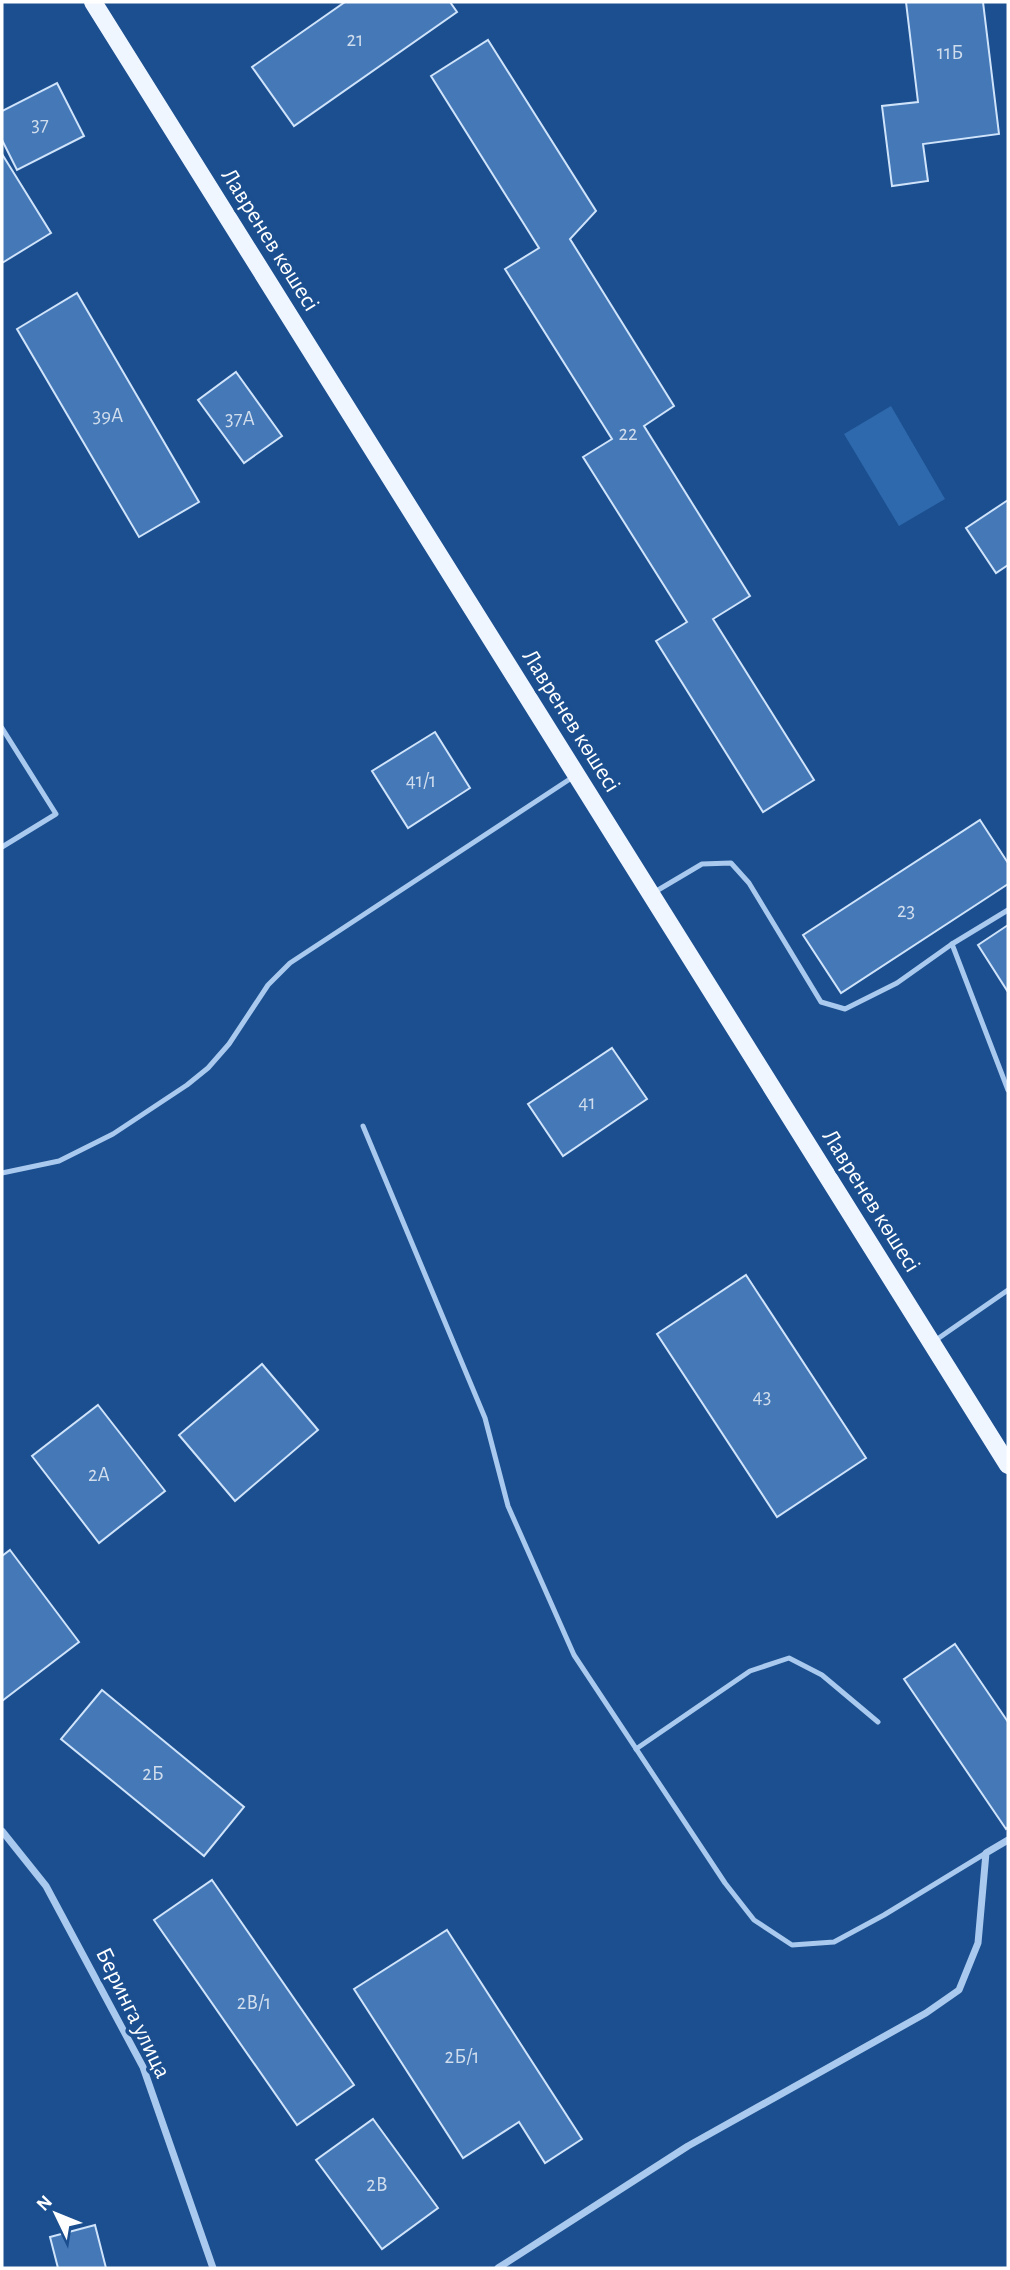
<svg xmlns="http://www.w3.org/2000/svg" width="1010" height="2270" font-family="'Alegreya Sans',sans-serif">
  <rect width="100%" height="100%" fill="#1b4f8f"/>
  <polygon fill="#2e69ad" points="891,406 945,499 899,526 844,434"/>
  <g fill="#4478b7" stroke="#cfe3fa" stroke-width="2">
    <polygon points="345,2 450,2 457,12 294,126 252,67"/>
    <polygon points="906,2 983,2 999,134 923,144 928,181 892,186 882,106 918,102"/>
    <polygon points="488,40 596,211 570,239 674,406 644,426 750,596 713,619 814,780 763,812 656,641 687,622 583,457 612,439 505,269 539,248 431,76"/>
    <polygon points="57,83 84,136 17,170 2,140 2,111"/>
    <polygon points="2,154 51,233 2,263"/>
    <polygon points="77,293 199,502 139,537 17,329"/>
    <polygon points="236,372 282,436 244,463 198,400"/>
    <polygon points="1008,500 1008,565 996,573 966,528"/>
    <polygon points="435,732 470,788 408,828 372,771"/>
    <polygon points="980,820 1008,863 1008,884 841,993 803,935"/>
    <polygon points="1008,925 1008,992 978,945"/>
    <polygon points="612,1048 647,1099 563,1156 528,1104"/>
    <polygon points="746,1275 866,1458 777,1517 657,1334"/>
    <polygon points="262,1364 318,1430 235,1501 179,1435"/>
    <polygon points="98,1405 165,1491 99,1543 32,1456"/>
    <polygon points="10,1550 79,1642 2,1701 2,1556"/>
    <polygon points="955,1644 1008,1722 1008,1827 1006,1829 904,1679"/>
    <polygon points="102,1690 244,1807 204,1856 61,1739"/>
    <polygon points="212,1880 354,2085 297,2125 154,1920"/>
    <polygon points="447,1930 582,2139 545,2163 519,2122 463,2158 354,1989"/>
    <polygon points="373,2119 438,2208 382,2249 316,2160"/>
    <polygon points="95,2225 106,2268 58,2268 50,2237"/>
  </g>
  <g fill="none" stroke-linecap="round" stroke-linejoin="round">
    <g stroke="#a9c9ee" stroke-width="5">
      <polyline points="2,728 56,814 2,847"/>
      <polyline points="653,893 702,864 731,863 749,883 821,1002 845,1009 897,983 952,944"/>
      <polyline points="1008,910 952,944 1008,1090"/>
      <polyline points="363,1126 485,1418 508,1506 574,1655 725,1883 754,1920 792,1945 834,1942 884,1915 986,1853"/>
      <polyline points="2,1173 59,1161 113,1134 187,1085 208,1068 229,1044 268,985 290,963 573,777"/>
      <polyline points="933,1342 1008,1290"/>
      <polyline points="636,1749 750,1671 789,1658 822,1675 878,1722"/>
    </g>
    <g stroke="#a9c9ee" stroke-width="7">
      <polyline points="2,1831 46,1886 143,2067 213,2268"/>
      <polyline points="498,2268 688,2146 926,2013 959,1990 978,1943 986,1853 1008,1840"/>
    </g>
    <polyline stroke="#f0f6ff" stroke-width="18" points="93,2 1008,1465"/>
  </g>
  <g text-anchor="middle" dominant-baseline="central" stroke-width="7" stroke-linejoin="round" paint-order="stroke">
    <g font-size="21" fill="#d0dded">
      <text x="355" y="39">21</text>
      <text x="950" y="52">11Б</text>
      <text x="40" y="124">37</text>
      <text x="108" y="415">39А</text>
      <text x="240" y="418">37А</text>
      <text x="628" y="433">22</text>
      <text x="421" y="780">41/1</text>
      <text x="906" y="910">23</text>
      <text x="587" y="1102">41</text>
      <text x="762" y="1396">43</text>
      <text x="99" y="1474">2А</text>
      <text x="153" y="1773">2Б</text>
      <text x="254" y="2002">2В/1</text>
      <text x="462" y="2056">2Б/1</text>
      <text x="377" y="2184">2В</text>
    </g>
    <g font-size="24" fill="#fff" stroke="#1b4f8f">
      <text transform="translate(270 240) rotate(58)">Лавренев көшесі</text>
      <text transform="translate(571 721) rotate(58)">Лавренев көшесі</text>
      <text transform="translate(871 1201) rotate(58)">Лавренев көшесі</text>
      <text transform="translate(133 2013) rotate(64)">Беринга улица</text>
    </g>
  </g>
  <rect width="1010" height="2270" fill="none" stroke="#ffffff" stroke-width="7"/>
  <g transform="translate(56 2214) rotate(313)" stroke="#1b4f8f" stroke-width="5" paint-order="stroke">
  <path d="M0-5L12 26L0 18L-12 26Z" fill="#ffffff"/>
  <text y="-10" font-size="19" font-weight="bold" text-anchor="middle" fill="#ffffff">N</text>
  </g>
</svg>
